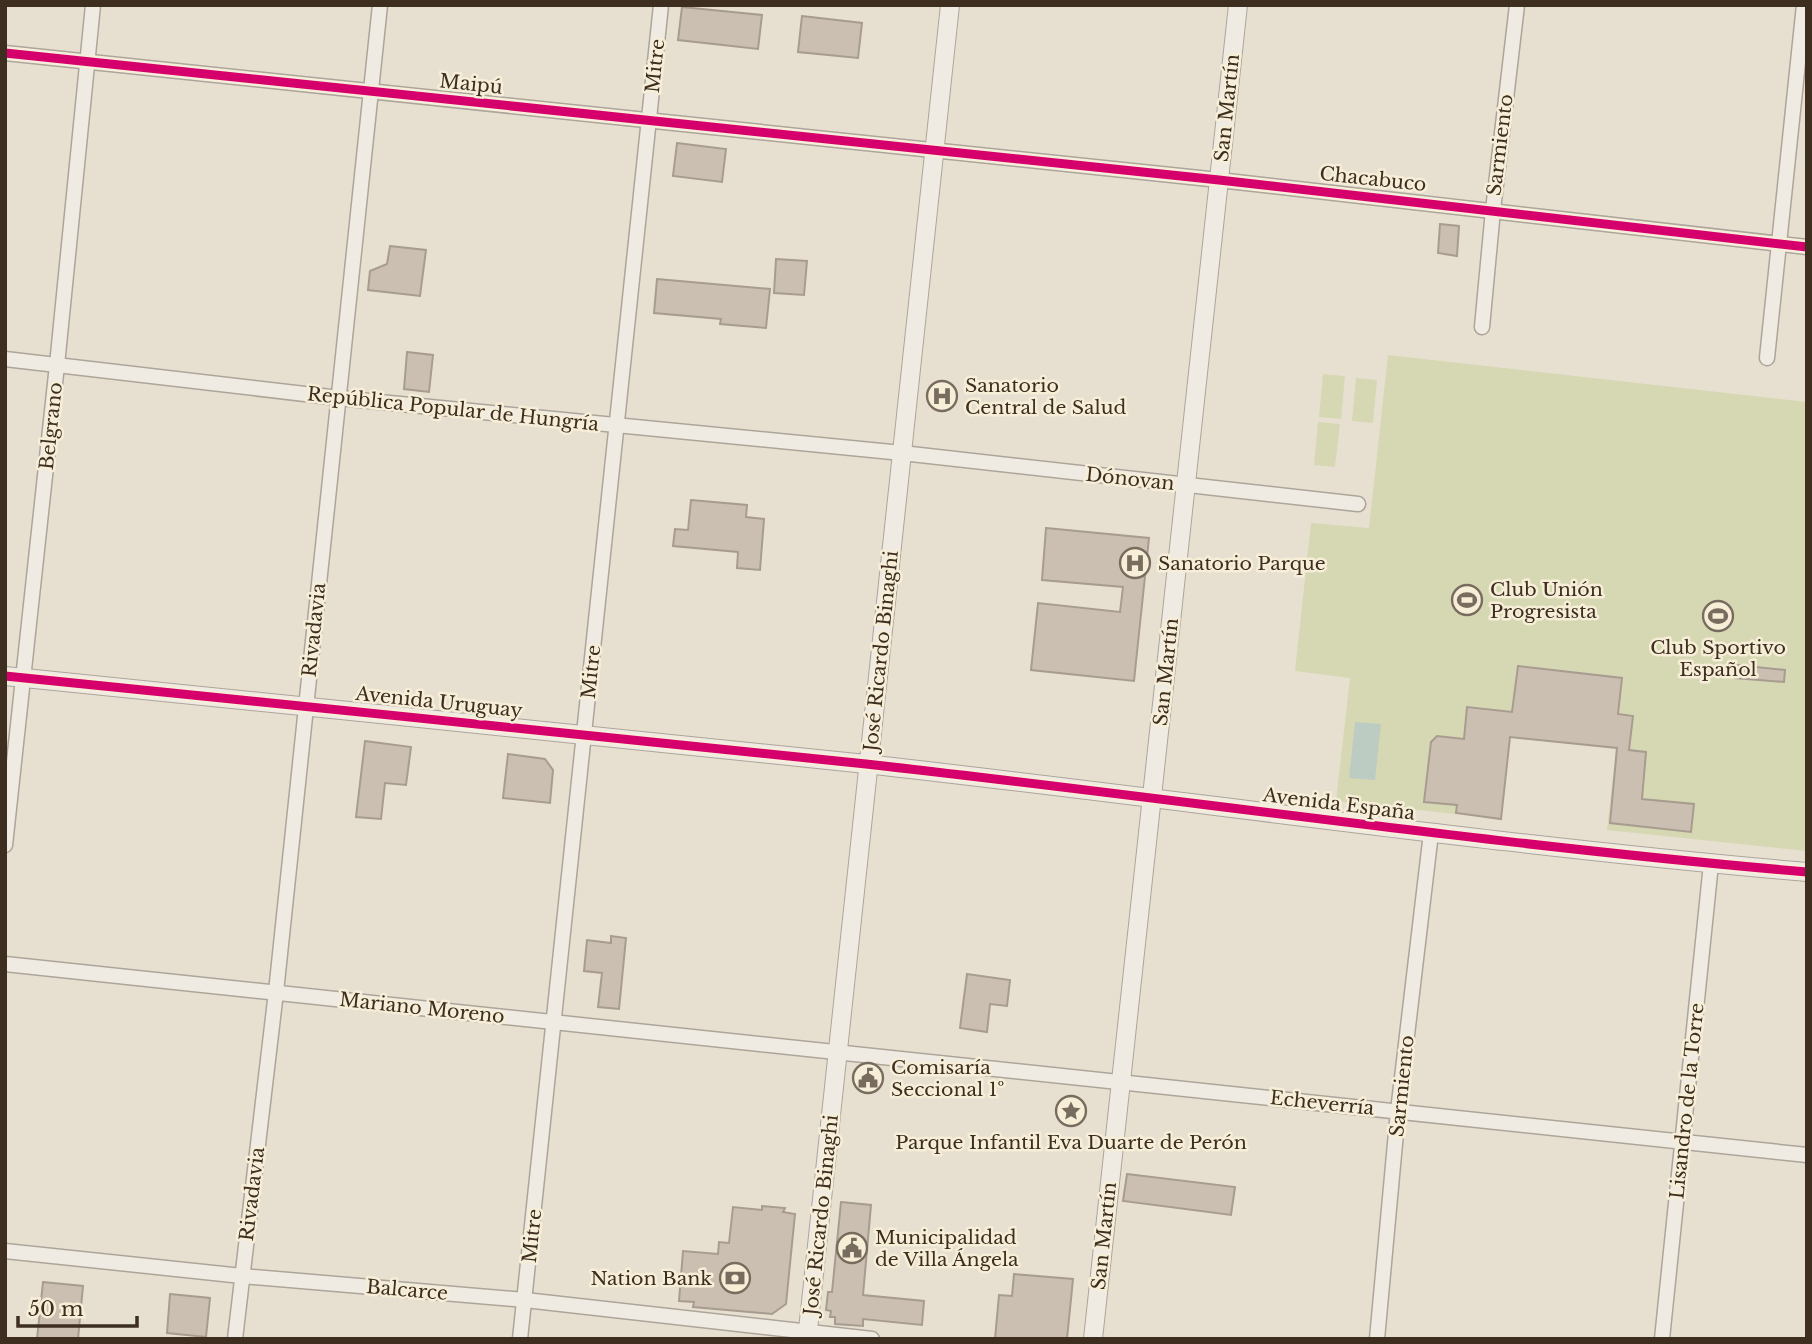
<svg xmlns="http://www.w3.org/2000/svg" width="1812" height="1344" font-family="'Libre Baskerville',serif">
  <rect width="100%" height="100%" fill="#e7e0d1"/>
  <g fill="#d6d7b3">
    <polygon points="1388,355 1807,402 1807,851 1607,830 1616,748 1511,737 1501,819 1336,801 1350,678 1295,671 1311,523 1369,528"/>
    <polygon points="1323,374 1345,376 1341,419 1319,417"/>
    <polygon points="1356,378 1377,380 1373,423 1352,421"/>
    <polygon points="1318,422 1340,424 1335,467 1314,465"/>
  </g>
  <polygon fill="#bcccc2" points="1355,722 1381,724 1375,780 1349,778"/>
  <g fill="#cbbfb2" stroke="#a89c90" stroke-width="2">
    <polygon points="682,7 762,15 758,49 678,40"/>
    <polygon points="802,16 862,23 858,58 798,52"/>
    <polygon points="677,143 726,149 722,182 673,176"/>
    <polygon points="1440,224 1459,226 1457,256 1438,253"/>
    <polygon points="390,246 426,250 420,296 368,290 370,271 387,264"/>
    <polygon points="776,259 807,261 804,295 774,293"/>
    <polygon points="657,279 770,289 766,328 720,324 721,319 654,313"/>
    <polygon points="407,352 433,355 429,392 404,389"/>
    <polygon points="691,500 747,505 746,517 764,519 760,570 737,568 738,552 673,546 675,529 688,530"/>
    <polygon points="1046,528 1149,538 1134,681 1031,670 1038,603 1120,612 1123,587 1042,580"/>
    <polygon points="1736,665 1785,670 1784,682 1735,678"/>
    <polygon points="1518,666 1622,678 1618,714 1633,716 1629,750 1646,752 1642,799 1694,804 1691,832 1610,823 1617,748 1510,737 1501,819 1456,813 1457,805 1424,802 1431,742 1437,736 1464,739 1467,707 1512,712"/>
    <polygon points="365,741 411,747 406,785 385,783 381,819 356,817"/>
    <polygon points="508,754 545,759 553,770 550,803 503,798"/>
    <polygon points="611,936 626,938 619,1009 598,1007 602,973 584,971 587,940 611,943"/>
    <polygon points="967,974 1010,980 1007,1006 990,1004 987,1032 960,1028"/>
    <polygon points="1127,1174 1235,1187 1231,1215 1123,1201"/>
    <polygon points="841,1202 871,1205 863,1295 924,1301 922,1325 863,1319 863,1326 835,1324 835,1317 830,1317 831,1311 826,1310 828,1292 832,1292"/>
    <polygon points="762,1206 785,1208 783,1212 795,1214 786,1304 772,1314 693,1307 694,1302 679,1301 683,1251 718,1254 719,1242 729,1243 733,1207 762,1210"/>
    <polygon points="1014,1274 1073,1279 1067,1339 995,1339 999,1295 1012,1296"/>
    <polygon points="43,1282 83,1286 78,1339 37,1339"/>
    <polygon points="170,1294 210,1298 206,1337 167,1333"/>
  </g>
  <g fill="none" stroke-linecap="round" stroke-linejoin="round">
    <g stroke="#ada599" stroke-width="17">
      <g id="minor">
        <polyline points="5,53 1219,180 1807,247"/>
        <polyline points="1482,327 1493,210 1517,5"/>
        <polyline points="1767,358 1804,5"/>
        <polyline points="5,359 339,398 902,453 1358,504"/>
        <polyline points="5,845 57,365 93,5"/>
        <polyline points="5,964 1807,1155"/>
        <polyline points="5,1251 242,1276 525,1300 872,1339"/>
        <polyline points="235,1339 276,992 380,5"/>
        <polyline points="520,1339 661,5"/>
        <polyline points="1377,1339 1398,1111 1431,833"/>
        <polyline points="1662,1339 1711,864"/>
      </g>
    </g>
    <g stroke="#ada599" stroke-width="20">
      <g id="tertiary">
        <path d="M5 676C292 707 579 732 866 764 1180 799 1492 845 1807 872"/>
        <polyline points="807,1339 950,5"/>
        <polyline points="1093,1339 1238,5"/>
      </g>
    </g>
    <use href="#minor" stroke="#efebe3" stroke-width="14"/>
    <use href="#tertiary" stroke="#efebe3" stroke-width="18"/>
    <g stroke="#f7eed8" stroke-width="13">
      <g id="cycleway">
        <polyline points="5,53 1219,180 1807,247"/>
        <path d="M5 676C292 707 579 732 866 764 1180 799 1492 845 1807 872"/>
      </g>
    </g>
    <use href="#cycleway" stroke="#d6006c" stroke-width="9"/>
  </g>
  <defs>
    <g id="hospital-ring" transform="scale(1.575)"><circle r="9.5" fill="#f7eed8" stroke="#786c5e" stroke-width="1.5"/><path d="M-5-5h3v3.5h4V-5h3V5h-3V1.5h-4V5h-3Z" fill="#786c5e"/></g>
    <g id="stadium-ring" transform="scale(1.575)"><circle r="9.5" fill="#f7eed8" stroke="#786c5e" stroke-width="1.5"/><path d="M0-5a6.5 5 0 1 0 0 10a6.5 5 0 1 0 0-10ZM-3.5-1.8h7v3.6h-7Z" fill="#786c5e"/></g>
    <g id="civic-ring" transform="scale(1.575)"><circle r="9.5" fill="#f7eed8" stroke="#786c5e" stroke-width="1.5"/><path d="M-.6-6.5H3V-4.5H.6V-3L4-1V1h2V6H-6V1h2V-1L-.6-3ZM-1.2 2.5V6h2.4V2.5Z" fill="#786c5e"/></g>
    <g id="sight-ring" transform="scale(1.575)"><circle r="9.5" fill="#f7eed8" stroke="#786c5e" stroke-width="1.5"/><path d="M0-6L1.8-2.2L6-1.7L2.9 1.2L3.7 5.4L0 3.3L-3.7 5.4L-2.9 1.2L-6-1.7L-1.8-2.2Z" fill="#786c5e"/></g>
    <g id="bank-ring" transform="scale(1.575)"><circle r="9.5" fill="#f7eed8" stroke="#786c5e" stroke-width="1.5"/><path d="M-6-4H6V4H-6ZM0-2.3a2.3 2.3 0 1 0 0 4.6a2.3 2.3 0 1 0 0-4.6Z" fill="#786c5e"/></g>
  </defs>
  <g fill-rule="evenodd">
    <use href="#hospital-ring" x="942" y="396"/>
    <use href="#hospital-ring" x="1135" y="563"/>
    <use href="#stadium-ring" x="1467" y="600"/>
    <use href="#stadium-ring" x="1718" y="616"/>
    <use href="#civic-ring" x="868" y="1078"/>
    <use href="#sight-ring" x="1071" y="1111"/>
    <use href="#civic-ring" x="852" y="1248"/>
    <use href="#bank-ring" x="735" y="1278"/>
  </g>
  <g text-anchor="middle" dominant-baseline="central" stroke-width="5" stroke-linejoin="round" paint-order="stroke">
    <g font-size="19" fill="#3d2e20" stroke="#f7eed8">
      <text transform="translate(655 66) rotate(-84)">Mitre</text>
      <text transform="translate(471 84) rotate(6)">Maipú</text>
      <text transform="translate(1227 108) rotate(-84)">San Martín</text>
      <text transform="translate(1500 145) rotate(-83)">Sarmiento</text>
      <text transform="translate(1373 179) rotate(6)">Chacabuco</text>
      <text transform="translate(453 409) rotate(6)">República Popular de Hungría</text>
      <text transform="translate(51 426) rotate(-84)">Belgrano</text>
      <text transform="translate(1130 479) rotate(6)">Dónovan</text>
      <text transform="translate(314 630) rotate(-84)">Rivadavia</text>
      <text transform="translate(881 651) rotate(-84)">José Ricardo Binaghi</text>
      <text transform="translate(591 672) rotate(-84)">Mitre</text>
      <text transform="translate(1166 672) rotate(-84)">San Martín</text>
      <text transform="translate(439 702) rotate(6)">Avenida Uruguay</text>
      <text transform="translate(1339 804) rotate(7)">Avenida España</text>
      <text transform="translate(422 1008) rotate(6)">Mariano Moreno</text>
      <text transform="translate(1402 1086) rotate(-84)">Sarmiento</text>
      <text transform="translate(1687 1101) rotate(-84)">Lisandro de la Torre</text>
      <text transform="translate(1322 1103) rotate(6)">Echeverría</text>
      <text transform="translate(252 1194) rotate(-83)">Rivadavia</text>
      <text transform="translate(821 1215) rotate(-84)">José Ricardo Binaghi</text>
      <text transform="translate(532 1236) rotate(-84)">Mitre</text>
      <text transform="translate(1104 1236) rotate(-84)">San Martín</text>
      <text transform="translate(407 1290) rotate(5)">Balcarce</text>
    </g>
    <g font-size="19" fill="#3d2e20" stroke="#f7eed8" text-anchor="start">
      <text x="965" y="385">Sanatorio<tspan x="965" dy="22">Central de Salud</tspan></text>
      <text x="1158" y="563">Sanatorio Parque</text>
      <text x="1490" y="589">Club Unión<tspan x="1490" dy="22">Progresista</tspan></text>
      <text x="1718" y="647" text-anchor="middle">Club Sportivo<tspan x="1718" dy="22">Español</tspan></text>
      <text x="891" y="1067">Comisaría<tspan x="891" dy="22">Seccional 1º</tspan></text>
      <text x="1071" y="1142" text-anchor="middle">Parque Infantil Eva Duarte de Perón</text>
      <text x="875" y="1237">Municipalidad<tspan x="875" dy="22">de Villa Ángela</tspan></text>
      <text x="712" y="1278" text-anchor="end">Nation Bank</text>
    </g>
  </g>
  <rect width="1812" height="1344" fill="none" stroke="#3d2e20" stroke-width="14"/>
  <path d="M18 1316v10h119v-10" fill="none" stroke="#3d2e20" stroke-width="3.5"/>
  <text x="28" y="1316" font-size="21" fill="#3d2e20" stroke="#f7eed8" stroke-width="5" paint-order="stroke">50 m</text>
</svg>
